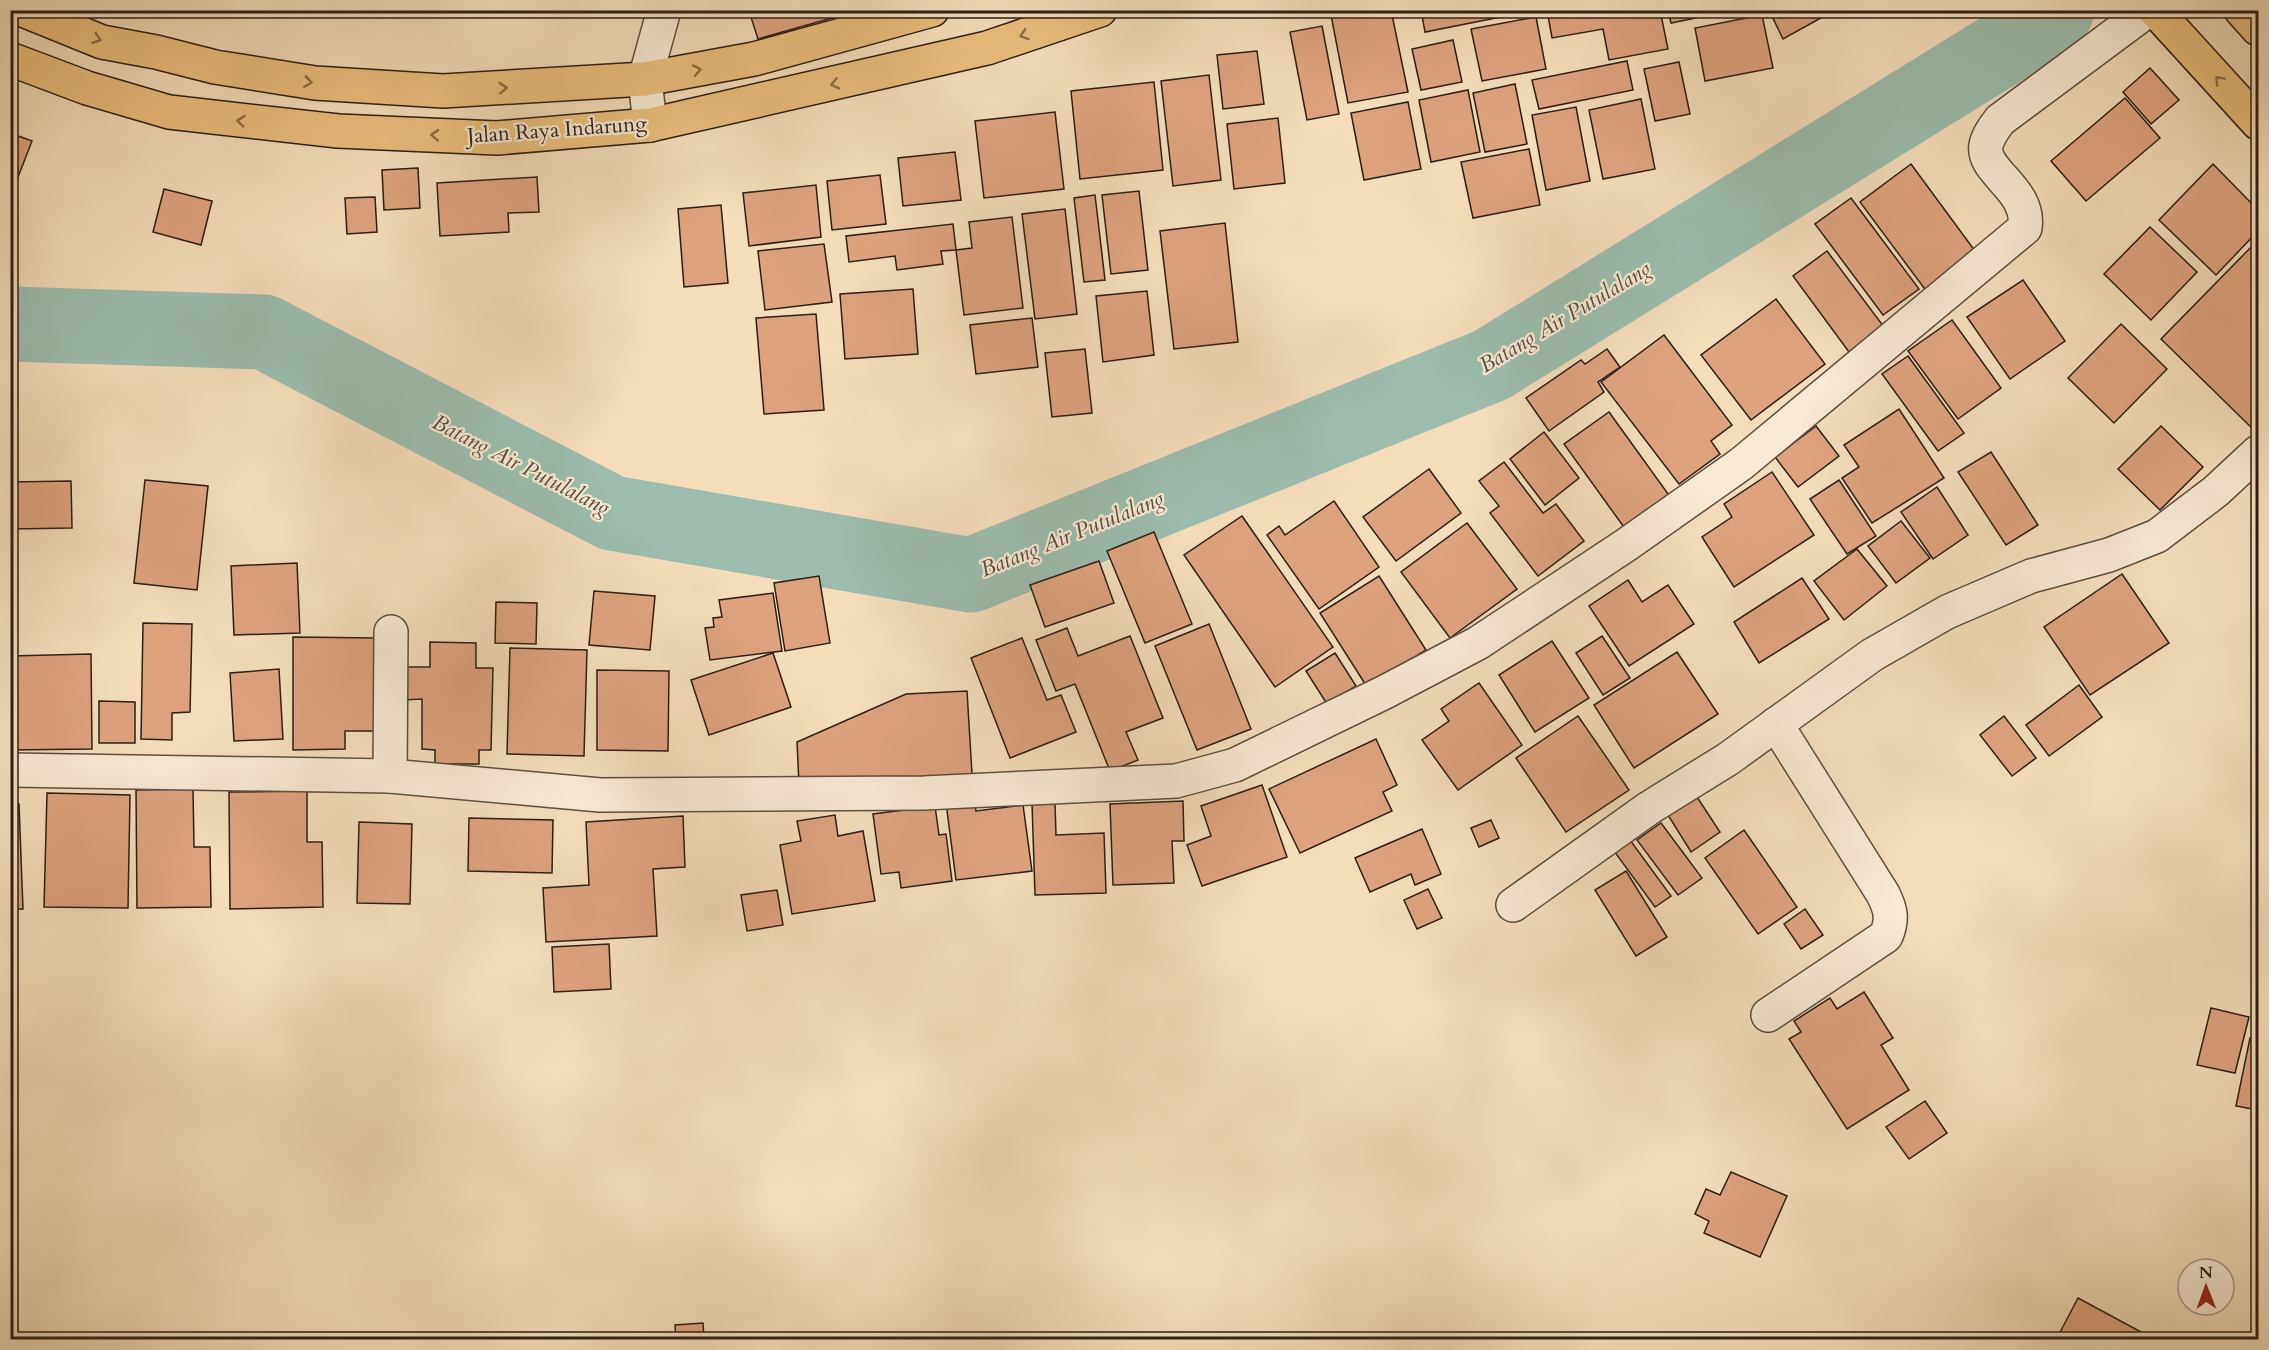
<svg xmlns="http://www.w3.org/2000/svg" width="2269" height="1350" font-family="Cardo,serif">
  <rect width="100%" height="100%" fill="#f5ddba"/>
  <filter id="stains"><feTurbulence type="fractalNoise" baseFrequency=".00333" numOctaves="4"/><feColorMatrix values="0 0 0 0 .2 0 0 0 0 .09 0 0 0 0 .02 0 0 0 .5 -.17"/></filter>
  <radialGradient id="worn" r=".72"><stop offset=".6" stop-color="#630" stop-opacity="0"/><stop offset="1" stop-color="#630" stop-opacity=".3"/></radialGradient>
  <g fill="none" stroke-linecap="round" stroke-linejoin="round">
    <polyline stroke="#9cbcae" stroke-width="75" points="10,324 264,332 612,513 971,575 1491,365 2013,42 2057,10"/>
  </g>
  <g fill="#dda37f" stroke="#2d1d15" stroke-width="1.5">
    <polygon points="761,10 845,10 846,14 758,39 750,14"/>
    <polygon points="1355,10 1391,10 1408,92 1348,103 1331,15"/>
    <polygon points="1421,10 1526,10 1526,12 1425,32"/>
    <polygon points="1547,10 1660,10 1668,49 1609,60 1603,29 1552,38"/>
    <polygon points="1668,10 1730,10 1730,11 1671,23"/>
    <polygon points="1769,10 1827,10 1828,14 1783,39"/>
    <polygon points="1762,15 1773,68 1705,81 1695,28"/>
    <polygon points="1536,17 1546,69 1482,81 1471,29"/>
    <polygon points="1322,26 1339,114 1307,120 1290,32"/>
    <polygon points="1453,40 1462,82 1421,90 1412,49"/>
    <polygon points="1257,51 1264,104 1223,109 1217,55"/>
    <polygon points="1627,61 1633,90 1539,109 1532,80"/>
    <polygon points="1679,62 1690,114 1655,121 1644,69"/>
    <polygon points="2150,68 2179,100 2151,124 2123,92"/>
    <polygon points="1209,75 1221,180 1173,186 1161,81"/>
    <polygon points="1154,82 1163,170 1080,179 1071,91"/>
    <polygon points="1515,84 1527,144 1485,152 1473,93"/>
    <polygon points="1468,90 1480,152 1431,162 1419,100"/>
    <polygon points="2125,98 2160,138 2086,201 2051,161"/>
    <polygon points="1641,99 1655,169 1603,179 1589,110"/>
    <polygon points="1408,102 1421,169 1364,180 1351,113"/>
    <polygon points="1576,107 1590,181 1546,190 1532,115"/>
    <polygon points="1055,112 1064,189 984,198 975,121"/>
    <polygon points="1278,118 1285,183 1234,189 1227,124"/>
    <polygon points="10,133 32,141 13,190 10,189"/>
    <polygon points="1529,149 1540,205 1473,218 1461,162"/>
    <polygon points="955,152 961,200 903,206 898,158"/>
    <polygon points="1911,164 1978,255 1927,292 1860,202"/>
    <polygon points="2213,164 2258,210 2258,231 2216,275 2159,220"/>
    <polygon points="418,168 420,208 384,210 382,170"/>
    <polygon points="880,175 886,224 832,230 827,181"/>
    <polygon points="537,177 539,212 508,213 509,232 440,236 437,183"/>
    <polygon points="816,185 821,237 749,246 743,193"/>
    <polygon points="164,189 212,201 201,245 153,232"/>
    <polygon points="1139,191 1148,270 1111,274 1102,195"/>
    <polygon points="1095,195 1105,280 1084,282 1074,198"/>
    <polygon points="375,197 377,232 347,234 345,198"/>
    <polygon points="1851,198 1919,289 1883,315 1815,224"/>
    <polygon points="721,205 728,283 684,287 678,209"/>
    <polygon points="1065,209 1077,314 1035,319 1022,214"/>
    <polygon points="1012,217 1023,308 964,315 956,250 972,248 969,222"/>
    <polygon points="1225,223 1238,342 1174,349 1160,231"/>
    <polygon points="953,224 956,250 941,251 943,264 897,270 895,256 849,262 846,236"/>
    <polygon points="2150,227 2197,272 2151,320 2104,274"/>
    <polygon points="2258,240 2258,434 2161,339"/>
    <polygon points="824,244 832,302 765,310 758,251"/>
    <polygon points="1827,251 1884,327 1849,352 1793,276"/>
    <polygon points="2023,280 2065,341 2010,379 1967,317"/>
    <polygon points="913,289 918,354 845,359 840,294"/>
    <polygon points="1147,291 1154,355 1103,362 1096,296"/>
    <polygon points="1776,299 1825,364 1751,420 1701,355"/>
    <polygon points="816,314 824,410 764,414 756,318"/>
    <polygon points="1032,318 1038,367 976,374 970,325"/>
    <polygon points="1952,320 2001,388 1958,419 1908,351"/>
    <polygon points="2121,324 2167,369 2114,423 2068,378"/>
    <polygon points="1664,335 1732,425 1711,441 1720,454 1679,484 1601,382"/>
    <polygon points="1085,349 1092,413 1052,417 1045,353"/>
    <polygon points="1607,349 1620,367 1598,382 1604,392 1549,431 1526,398 1581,360 1585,364"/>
    <polygon points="1908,356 1964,433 1938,451 1882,374"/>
    <polygon points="1899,409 1944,478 1872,523 1842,478 1859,467 1844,445"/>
    <polygon points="1609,412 1671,498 1626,530 1564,444"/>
    <polygon points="1816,426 1839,456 1798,487 1775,457"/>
    <polygon points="2161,426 2203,467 2160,510 2118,469"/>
    <polygon points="1544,432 1579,478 1545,505 1510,459"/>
    <polygon points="1991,452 2038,525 2006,545 1958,472"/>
    <polygon points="1504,462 1543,513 1556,504 1584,541 1538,576 1490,513 1499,506 1479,481"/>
    <polygon points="1429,469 1461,513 1396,561 1363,517"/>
    <polygon points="1772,472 1814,535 1734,587 1702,537 1732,517 1724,504"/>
    <polygon points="145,480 208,486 197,590 134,583"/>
    <polygon points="1839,480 1876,536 1847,554 1810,499"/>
    <polygon points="71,481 72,528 12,529 11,482"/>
    <polygon points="1937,487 1968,535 1933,559 1901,512"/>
    <polygon points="1334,501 1379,567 1319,609 1267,535 1279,526 1285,535"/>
    <polygon points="1242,516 1333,647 1275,687 1184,555"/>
    <polygon points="1901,521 1930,558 1896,583 1868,546"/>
    <polygon points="1467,523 1517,589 1450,638 1401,572"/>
    <polygon points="1154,532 1192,624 1145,643 1107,551"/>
    <polygon points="1857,549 1887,586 1844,620 1814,581"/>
    <polygon points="1099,561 1114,603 1045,627 1030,585"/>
    <polygon points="297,563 300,633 234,635 231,566"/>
    <polygon points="2122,574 2169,643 2090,695 2044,627"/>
    <polygon points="819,576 830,643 785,651 774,583"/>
    <polygon points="1379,576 1426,650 1367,687 1320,613"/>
    <polygon points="1802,578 1829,619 1759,663 1734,622"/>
    <polygon points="1628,580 1642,602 1668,585 1694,624 1629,666 1589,606"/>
    <polygon points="594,591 655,596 650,650 589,645"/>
    <polygon points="773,593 782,651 710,660 705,628 714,627 713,618 722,617 719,600"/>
    <polygon points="496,602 537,603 536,644 495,643"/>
    <polygon points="143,623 192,624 190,712 172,713 172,740 141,739"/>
    <polygon points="1209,624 1251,729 1197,750 1155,646"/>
    <polygon points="1067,628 1078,656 1130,636 1163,718 1126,732 1138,760 1110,771 1075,684 1056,691 1036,640"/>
    <polygon points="1602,636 1630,678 1603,695 1576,653"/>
    <polygon points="293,637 377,638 377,731 345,731 345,749 293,750"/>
    <polygon points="1022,638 1047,700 1061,695 1076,732 1010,758 971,658"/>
    <polygon points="1552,641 1589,698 1535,732 1499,675"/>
    <polygon points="430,642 476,643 476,668 493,668 491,750 479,750 479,764 435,764 435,750 422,749 422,699 404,700 404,667 430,667"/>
    <polygon points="510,648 587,650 584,756 507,754"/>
    <polygon points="1677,652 1718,714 1634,768 1594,705"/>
    <polygon points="773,653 791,707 709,735 691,680"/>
    <polygon points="1335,653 1356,686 1327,704 1306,671"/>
    <polygon points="91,654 92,749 10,750 10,656"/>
    <polygon points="279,669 283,739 234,741 230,673"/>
    <polygon points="597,670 669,671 668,751 597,750"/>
    <polygon points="1479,683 1522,745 1458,790 1422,740 1449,721 1441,709"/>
    <polygon points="2079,685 2102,717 2049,756 2026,725"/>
    <polygon points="967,691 972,774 799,784 797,742 906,694"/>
    <polygon points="99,701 135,702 135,743 99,743"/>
    <polygon points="1578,716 1629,790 1566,832 1516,758"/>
    <polygon points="2004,716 2036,758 2012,776 1980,735"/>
    <polygon points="1376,739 1397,785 1383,792 1392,811 1300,853 1269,789"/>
    <polygon points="1262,785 1287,857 1202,886 1187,845 1211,836 1201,806"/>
    <polygon points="193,789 194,847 210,847 211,907 137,908 136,790"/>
    <polygon points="307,791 307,842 322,842 323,907 230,909 229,792"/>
    <polygon points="47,793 130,795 128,908 44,907"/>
    <polygon points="1697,797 1720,832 1691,852 1668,815"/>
    <polygon points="974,799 976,811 1023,805 1032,871 956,880 946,803"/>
    <polygon points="1183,801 1184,841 1172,841 1174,883 1113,885 1110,804"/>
    <polygon points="1032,803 1055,803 1056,835 1104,833 1106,893 1035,895"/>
    <polygon points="10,804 19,804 23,909 10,909"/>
    <polygon points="935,806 939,835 946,834 952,881 901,888 899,872 881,874 873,814"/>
    <polygon points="835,815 838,836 863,831 875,901 792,914 780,845 801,841 797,821"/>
    <polygon points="683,816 685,867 653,869 657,936 546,942 543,888 589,885 586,822"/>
    <polygon points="469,818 553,820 552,873 468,871"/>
    <polygon points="1491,820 1499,838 1479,847 1471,828"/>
    <polygon points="359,822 412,824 410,904 357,903"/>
    <polygon points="1661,823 1702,878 1678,895 1637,840"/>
    <polygon points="1422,829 1441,874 1415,885 1411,874 1370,892 1355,858"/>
    <polygon points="1744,830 1797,907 1758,934 1705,858"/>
    <polygon points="1630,840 1671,896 1655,907 1614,851"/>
    <polygon points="1626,871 1667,937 1636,956 1595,890"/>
    <polygon points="1428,889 1442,918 1417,929 1404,900"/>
    <polygon points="777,890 783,925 747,931 741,895"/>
    <polygon points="1805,909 1823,935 1801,949 1784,924"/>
    <polygon points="609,944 611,989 554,992 552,947"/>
    <polygon points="1864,992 1893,1038 1881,1045 1909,1090 1847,1129 1789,1039 1801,1032 1794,1021 1830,998 1837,1009"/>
    <polygon points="2211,1008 2249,1017 2235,1073 2197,1065"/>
    <polygon points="2250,1038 2258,1039 2258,1110 2236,1106"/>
    <polygon points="1925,1101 1947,1133 1909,1159 1886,1127"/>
    <polygon points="1731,1172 1787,1196 1760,1257 1704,1233 1709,1221 1695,1214 1706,1189 1720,1195"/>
    <polygon points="2078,1298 2154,1339 2154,1340 2056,1340"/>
    <polygon points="703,1323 704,1338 735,1335 735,1340 676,1340 675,1325"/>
  </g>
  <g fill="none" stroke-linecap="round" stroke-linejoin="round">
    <g stroke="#5f4d3e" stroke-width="36">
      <g id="minor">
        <polyline points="650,125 645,79 664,10"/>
        <path d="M10 770 390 776 600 795 924 793 1176 781 1235 765 1385 692 1478 643 1626 545 1741 464 2025 228C2031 189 1981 172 1986 145 1988 136 1994 128 2000 120L2148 10"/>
        <polyline points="390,776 391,632"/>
        <polyline points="1513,905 1649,808 1728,759 1872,655 1947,612 2031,576 2109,555 2157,536 2216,491 2258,452"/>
        <path d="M1768 1015 1886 936C1893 919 1891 910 1883 894L1776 724"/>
      </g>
    </g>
    <g stroke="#2d1d15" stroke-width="36">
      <g id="highway">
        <polyline points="23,10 102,42 156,52 215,67 315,83 443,91 645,79 754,59 932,10"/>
        <polyline points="2155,10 2258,123"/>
        <polyline points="2241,10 2258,29"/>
        <polyline points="10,59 87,88 169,112 338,131 497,138 650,125 987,48 1100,10"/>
      </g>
    </g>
    <use href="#minor" stroke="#f8e9d2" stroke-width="33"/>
    <use href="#highway" stroke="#eabe7d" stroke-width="33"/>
  </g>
  <defs><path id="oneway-chevron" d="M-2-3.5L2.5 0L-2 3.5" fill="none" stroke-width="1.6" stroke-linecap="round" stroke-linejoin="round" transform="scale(1.5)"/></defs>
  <g stroke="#8c6e49">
    <use href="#oneway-chevron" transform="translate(1024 35) rotate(162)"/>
    <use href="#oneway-chevron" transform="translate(97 39) rotate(19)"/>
    <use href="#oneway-chevron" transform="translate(697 70) rotate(-11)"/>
    <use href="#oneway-chevron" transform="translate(2219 80) rotate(-133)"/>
    <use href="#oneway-chevron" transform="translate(308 82) rotate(8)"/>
    <use href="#oneway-chevron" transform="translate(835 84) rotate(167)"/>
    <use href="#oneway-chevron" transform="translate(503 88) rotate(-3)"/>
    <use href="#oneway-chevron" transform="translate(241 121) rotate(-174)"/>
    <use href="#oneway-chevron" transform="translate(435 135) rotate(-177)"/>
  </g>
  <g text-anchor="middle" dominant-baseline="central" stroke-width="4.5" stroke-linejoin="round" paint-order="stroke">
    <g font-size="21" fill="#2d1d15" stroke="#f8e9d2">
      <text transform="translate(557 130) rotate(-4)">Jalan Raya Indarung</text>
    </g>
    <g font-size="22" font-style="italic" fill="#4e4d43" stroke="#f8e9d2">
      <text transform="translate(1565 317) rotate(-31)">Batang Air Putulalang</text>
      <text transform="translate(521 465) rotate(27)">Batang Air Putulalang</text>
      <text transform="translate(1072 534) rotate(-22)">Batang Air Putulalang</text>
    </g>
  </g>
  <rect width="2269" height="1350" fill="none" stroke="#f5ddba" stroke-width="36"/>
  <rect x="12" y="12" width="2245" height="1326" fill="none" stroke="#2d1d15" stroke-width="3"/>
  <rect x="18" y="18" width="2233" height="1314" fill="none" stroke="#2d1d15" stroke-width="1.5"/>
  <g transform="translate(2206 1287) rotate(359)"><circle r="28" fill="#f8e9d2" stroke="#a79786" stroke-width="1.5"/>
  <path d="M0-4.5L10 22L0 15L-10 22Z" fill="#8f2418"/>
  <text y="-9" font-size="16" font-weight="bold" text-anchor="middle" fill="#2d1d15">N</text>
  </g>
  <rect width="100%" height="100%" filter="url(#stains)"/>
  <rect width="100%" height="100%" fill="url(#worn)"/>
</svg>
